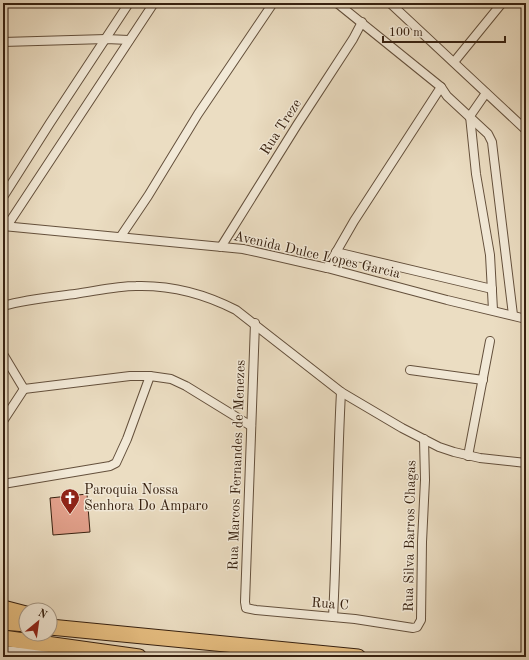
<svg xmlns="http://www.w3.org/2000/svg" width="529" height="660" font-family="'Old Standard TT',serif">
  <rect width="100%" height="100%" fill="#ebddc2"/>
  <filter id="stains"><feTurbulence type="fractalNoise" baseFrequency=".005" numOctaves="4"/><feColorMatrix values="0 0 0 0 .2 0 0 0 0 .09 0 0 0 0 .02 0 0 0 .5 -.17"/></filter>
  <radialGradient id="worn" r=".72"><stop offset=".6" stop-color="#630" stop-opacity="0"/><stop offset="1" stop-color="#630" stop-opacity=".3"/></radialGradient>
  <polygon fill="#e3a18c" stroke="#372110" points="87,494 90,532 53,535 50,498"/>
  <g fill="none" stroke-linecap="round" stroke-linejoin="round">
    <g stroke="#64503c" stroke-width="10">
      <g id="street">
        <polyline points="337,3 441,87 447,96 488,134 492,142 494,159 513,315"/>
        <polyline points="390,3 526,130"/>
        <polyline points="3,42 106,39 129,40"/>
        <polyline points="454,62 502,3"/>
        <polyline points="486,93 470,116 476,174 490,255 493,310"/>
        <polyline points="3,197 50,123 129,3"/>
        <polyline points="3,226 243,249 327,268 447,300 526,319"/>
        <polyline points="7,226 154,3"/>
        <polyline points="121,236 148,196 198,114 273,3"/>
        <polyline points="221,247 297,125 353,39 362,22"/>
        <polyline points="336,252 492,289"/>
        <polyline points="327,268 354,221 441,87"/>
        <path d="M3 306C27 299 51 297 75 294 96 291 116 286 136 286 171 285 205 294 236 310L341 392 402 428 439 447 454 452 480 458 526 463"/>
        <polyline points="255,323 245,602 246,608 256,610 355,619 413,628 417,627 421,620 422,542 425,480 424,439"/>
        <polyline points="3,354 24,389"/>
        <polyline points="410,370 483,380"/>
        <polyline points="24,389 130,376 150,376 171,379 186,386 251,426"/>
        <polyline points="3,421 24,389"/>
        <polyline points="468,456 490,341"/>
        <polyline points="3,484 110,466 116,463 127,439 150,376"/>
        <path d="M333 617C337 542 337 467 341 392"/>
      </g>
    </g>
    <g stroke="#372110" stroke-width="14">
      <polyline id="secondary" points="3,652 61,657"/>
    </g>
    <g stroke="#372110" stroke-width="17">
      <g id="highway">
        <polyline points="3,608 26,614"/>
        <polyline points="3,622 26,624"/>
        <polyline points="50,627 358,657"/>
        <polyline points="3,638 139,657"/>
      </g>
    </g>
    <use href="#street" stroke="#f2e9d7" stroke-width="8"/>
    <use href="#secondary" stroke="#f2e9d7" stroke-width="12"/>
    <use href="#highway" stroke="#e6be81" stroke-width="15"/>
  </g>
  <defs>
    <g id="church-pin" transform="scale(1)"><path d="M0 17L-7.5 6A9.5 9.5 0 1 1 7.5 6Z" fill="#8f2418" stroke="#f2e9d7"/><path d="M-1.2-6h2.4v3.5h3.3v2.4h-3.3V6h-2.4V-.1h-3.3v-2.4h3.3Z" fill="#fff"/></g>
  </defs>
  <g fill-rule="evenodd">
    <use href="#church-pin" x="70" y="498"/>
  </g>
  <g text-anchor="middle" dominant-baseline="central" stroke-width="3" stroke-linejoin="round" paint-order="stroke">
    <g font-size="14" fill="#372110" stroke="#f2e9d7">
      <text transform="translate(281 127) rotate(-57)">Rua Treze</text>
      <text transform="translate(317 255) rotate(13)">Avenida Dulce Lopes Garcia</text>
      <text transform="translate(237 465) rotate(-88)">Rua Marcos Fernandes de Menezes</text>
      <text transform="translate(410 536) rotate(-89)">Rua Silva Barros Chagas</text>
      <text transform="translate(330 604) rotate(4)">Rua C</text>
    </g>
    <g font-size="14" fill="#372110" stroke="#f2e9d7" text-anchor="start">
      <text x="84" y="490">Paroquia Nossa<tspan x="84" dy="16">Senhora Do Amparo</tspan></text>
    </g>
  </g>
  <rect width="529" height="660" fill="none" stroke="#ebddc2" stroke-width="16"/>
  <rect x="4" y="4" width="521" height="652" fill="none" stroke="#372110" stroke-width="2"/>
  <rect x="8" y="8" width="513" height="644" fill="none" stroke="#372110"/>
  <g transform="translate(38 622) rotate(29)"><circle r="19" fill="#f2e9d7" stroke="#a79987"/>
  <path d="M0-3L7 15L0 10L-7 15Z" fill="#8f2418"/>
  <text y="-6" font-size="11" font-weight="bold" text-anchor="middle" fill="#372110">N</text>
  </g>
  <path d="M383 36v6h122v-6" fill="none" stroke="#372110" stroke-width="2"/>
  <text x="389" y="36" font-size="12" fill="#372110" stroke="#f2e9d7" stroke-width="3" paint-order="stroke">100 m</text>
  <rect width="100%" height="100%" filter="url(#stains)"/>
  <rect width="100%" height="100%" fill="url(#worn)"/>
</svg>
